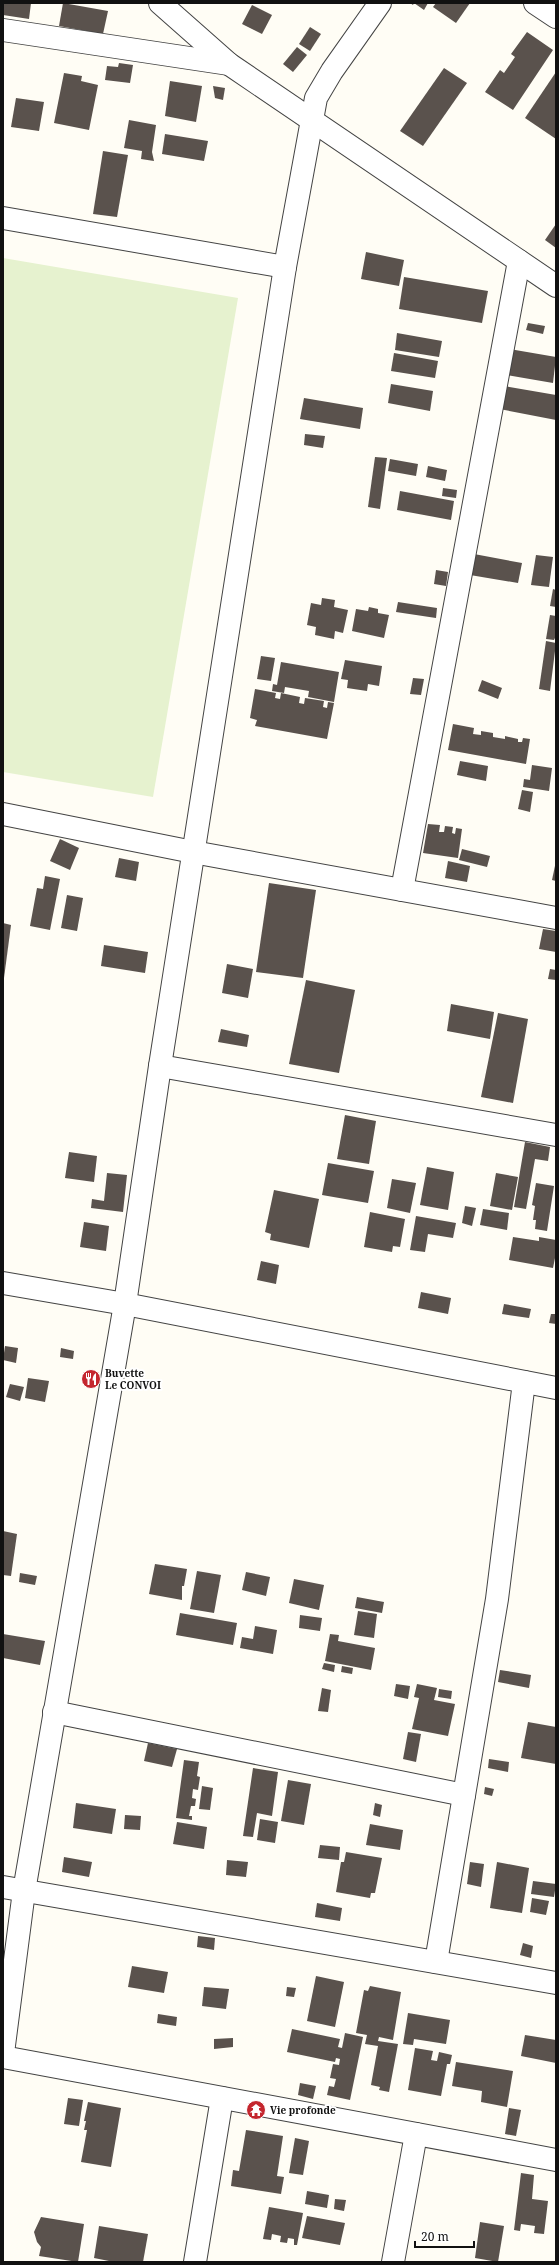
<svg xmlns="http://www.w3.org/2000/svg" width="559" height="2265" font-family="'Noto Serif',serif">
  <rect width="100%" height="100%" fill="#fffdf5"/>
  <polygon fill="#e6f2cf" points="3,258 238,298 153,797 3,772"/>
  <g fill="#5a524d">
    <polygon points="3,3 31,3 29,19 3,15"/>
    <polygon points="63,3 108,11 103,34 59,26"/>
    <polygon points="410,3 428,3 424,10 414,3 413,5"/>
    <polygon points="436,3 470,3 456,23 433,7"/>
    <polygon points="252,5 272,15 262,34 242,24"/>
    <polygon points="310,27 321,34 310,51 299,44"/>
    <polygon points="527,32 553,50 513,110 485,92 500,70 504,73 515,57 511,54"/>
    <polygon points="297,47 307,55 293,72 283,64"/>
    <polygon points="119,63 133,65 130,83 105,80 107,66 118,67"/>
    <polygon points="444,68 467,83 423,146 400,131"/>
    <polygon points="556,72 556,139 525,118"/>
    <polygon points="64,73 82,76 81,81 98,85 89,130 54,123"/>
    <polygon points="170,81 202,86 196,122 165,116"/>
    <polygon points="213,86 225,88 223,100 215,98"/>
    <polygon points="16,98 44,102 39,131 11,127"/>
    <polygon points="129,120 156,125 152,152 154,161 141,159 142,151 124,148"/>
    <polygon points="165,134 208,141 204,161 162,154"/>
    <polygon points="103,151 128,155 117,217 93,214"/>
    <polygon points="556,224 556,248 545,240"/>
    <polygon points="366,252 404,260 399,286 361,279"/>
    <polygon points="404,277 488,291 482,323 399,309"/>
    <polygon points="528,323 545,326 543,334 526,330"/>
    <polygon points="397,333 442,341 439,357 395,350"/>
    <polygon points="504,348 556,357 553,383 500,374"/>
    <polygon points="394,353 438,361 435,378 391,371"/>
    <polygon points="391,384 433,391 430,411 388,403"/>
    <polygon points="498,385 556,395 556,420 494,408"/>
    <polygon points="304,398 363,408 360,429 300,419"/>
    <polygon points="305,434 325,436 323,448 304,445"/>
    <polygon points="375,457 387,458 380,509 368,507"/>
    <polygon points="390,459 418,464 416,476 388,471"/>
    <polygon points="428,466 447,470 445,481 426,477"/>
    <polygon points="443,488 457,490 456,498 442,496"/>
    <polygon points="400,491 454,501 451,520 397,510"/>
    <polygon points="474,554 522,563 518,583 470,575"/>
    <polygon points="536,555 553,557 549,587 531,585"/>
    <polygon points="436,570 448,572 446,586 434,584"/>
    <polygon points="553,589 556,590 556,607 550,606"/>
    <polygon points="322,598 335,600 334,607 348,610 343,633 335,631 334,639 315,635 316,627 307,625 311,603 321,605"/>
    <polygon points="398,602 437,608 436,618 396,612"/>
    <polygon points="369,607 378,609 378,613 389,615 384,638 352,631 356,609 368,611"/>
    <polygon points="550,615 556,616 556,636 554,640 546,639"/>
    <polygon points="546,641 556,643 550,691 539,689"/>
    <polygon points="261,656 275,658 271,681 257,679"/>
    <polygon points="345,660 382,666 379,686 368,684 367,691 347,688 348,680 341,679"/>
    <polygon points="281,662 339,672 334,702 308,697 309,691 285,687 284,693 272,691 273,684 277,685"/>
    <polygon points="413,678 424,679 421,695 410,694"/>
    <polygon points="482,680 502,688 498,699 478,691"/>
    <polygon points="255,689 276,693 275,698 280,699 281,693 300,697 299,703 304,704 305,698 324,701 323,707 327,708 328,702 334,703 327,739 255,726 257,720 250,718"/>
    <polygon points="453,724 474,728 473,734 481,735 481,731 493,733 493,737 505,739 505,736 518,739 518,742 522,742 523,738 530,739 526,764 448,750"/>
    <polygon points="460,761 488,766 486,781 457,775"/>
    <polygon points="532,765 552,768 549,791 523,787 524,779 530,780"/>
    <polygon points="522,790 533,792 530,812 518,809"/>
    <polygon points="428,824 440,825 439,832 444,832 445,826 453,827 452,833 455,834 456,828 462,829 458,858 423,853"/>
    <polygon points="60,839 79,848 70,870 50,861"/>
    <polygon points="462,849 490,856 487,867 459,860"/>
    <polygon points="119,858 139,862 136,881 115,877"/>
    <polygon points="448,861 470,866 467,882 445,878"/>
    <polygon points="556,861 556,881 552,880"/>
    <polygon points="45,876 60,879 50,930 30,926 37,888 43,889"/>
    <polygon points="269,883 316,890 303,978 256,972"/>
    <polygon points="67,895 83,898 77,931 61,928"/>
    <polygon points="3,923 11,925 4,978 3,977"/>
    <polygon points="543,929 556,931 556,952 539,949"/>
    <polygon points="104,945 148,952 145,973 101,966"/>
    <polygon points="227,964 253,969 248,998 222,993"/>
    <polygon points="550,969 556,970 556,980 548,979"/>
    <polygon points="306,980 355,990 339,1073 289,1064"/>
    <polygon points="451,1004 494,1012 490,1039 447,1031"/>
    <polygon points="498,1013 528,1019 513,1103 481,1097"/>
    <polygon points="221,1029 249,1035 247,1047 218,1042"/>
    <polygon points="345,1115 376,1121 369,1164 337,1159"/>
    <polygon points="525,1142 550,1147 548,1161 535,1159 526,1209 514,1207"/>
    <polygon points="69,1152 97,1156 94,1182 65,1178"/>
    <polygon points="328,1163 374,1171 368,1203 322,1195"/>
    <polygon points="427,1167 454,1172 448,1210 420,1205"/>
    <polygon points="107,1173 127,1175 123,1212 91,1208 92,1199 104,1201"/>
    <polygon points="496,1173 518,1177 512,1210 490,1206"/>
    <polygon points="392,1179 416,1183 410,1213 387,1208"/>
    <polygon points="536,1183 554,1186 547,1231 535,1229 536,1220 533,1220 535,1206 532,1205"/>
    <polygon points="274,1190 319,1199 309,1248 270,1240 271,1234 265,1232"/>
    <polygon points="465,1206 476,1208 472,1226 462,1223"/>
    <polygon points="483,1209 509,1213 507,1230 480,1225"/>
    <polygon points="370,1212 405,1219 400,1247 393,1246 392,1252 364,1247"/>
    <polygon points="416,1216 456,1223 453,1238 428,1234 425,1252 410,1250"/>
    <polygon points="84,1222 109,1226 106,1251 80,1247"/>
    <polygon points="513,1237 539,1241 539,1237 556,1240 556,1253 553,1268 509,1260"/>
    <polygon points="261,1261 279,1265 276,1284 257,1280"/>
    <polygon points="421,1292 451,1298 448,1314 418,1308"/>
    <polygon points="504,1304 531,1309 529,1318 502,1314"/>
    <polygon points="551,1314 556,1314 556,1324 549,1323"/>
    <polygon points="5,1346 18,1348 16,1363 3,1360"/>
    <polygon points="61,1348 74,1351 73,1359 60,1357"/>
    <polygon points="28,1378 49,1381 45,1402 25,1398"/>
    <polygon points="10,1384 24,1387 20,1401 6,1397"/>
    <polygon points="3,1531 17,1534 11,1576 3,1575"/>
    <polygon points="155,1564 187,1569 184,1586 182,1586 182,1600 149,1594"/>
    <polygon points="197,1571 221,1575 214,1613 190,1609"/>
    <polygon points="246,1572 270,1577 266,1596 242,1590"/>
    <polygon points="20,1573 37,1576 35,1585 19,1582"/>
    <polygon points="294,1579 324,1585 319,1610 289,1603"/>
    <polygon points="357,1597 384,1602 382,1613 355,1608"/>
    <polygon points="358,1611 377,1614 374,1638 354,1635"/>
    <polygon points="180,1613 237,1623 233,1645 176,1635"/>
    <polygon points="300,1615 322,1618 320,1631 299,1628"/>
    <polygon points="255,1626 277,1630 273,1654 240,1648 242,1637 253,1639"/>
    <polygon points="3,1634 45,1641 40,1665 3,1658"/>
    <polygon points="330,1634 339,1635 338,1641 375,1648 371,1670 325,1661"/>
    <polygon points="324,1663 335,1665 334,1672 322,1669"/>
    <polygon points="342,1666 353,1668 352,1674 341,1672"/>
    <polygon points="500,1670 531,1675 529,1688 498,1682"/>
    <polygon points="396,1684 410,1686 408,1699 394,1696"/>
    <polygon points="417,1684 437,1688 434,1700 455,1704 448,1736 412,1729 419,1698 414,1697"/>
    <polygon points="322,1688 331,1690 328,1712 318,1711"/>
    <polygon points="439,1689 452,1691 451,1699 438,1697"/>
    <polygon points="528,1722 556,1727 556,1764 521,1758"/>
    <polygon points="408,1732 421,1734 416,1762 403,1759"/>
    <polygon points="148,1743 177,1749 172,1767 144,1761"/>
    <polygon points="489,1759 509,1762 508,1772 488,1768"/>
    <polygon points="184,1760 199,1762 197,1776 200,1777 198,1790 193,1789 192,1798 196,1799 195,1806 191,1806 189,1816 192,1816 192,1820 176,1818"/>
    <polygon points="253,1768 278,1772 272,1816 257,1813 253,1837 243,1836"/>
    <polygon points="288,1780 311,1784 304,1825 281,1821"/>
    <polygon points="202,1786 213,1788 210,1810 199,1809"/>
    <polygon points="485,1787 494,1789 492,1796 484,1794"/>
    <polygon points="76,1803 116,1809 112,1834 73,1828"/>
    <polygon points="375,1803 382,1805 380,1817 373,1815"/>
    <polygon points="125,1815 141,1816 140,1830 124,1829"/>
    <polygon points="260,1819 278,1822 275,1843 257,1840"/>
    <polygon points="177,1822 207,1827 204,1849 173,1844"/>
    <polygon points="370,1824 403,1830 400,1850 366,1845"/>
    <polygon points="320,1845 340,1847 339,1860 318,1858"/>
    <polygon points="346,1852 382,1858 375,1893 371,1893 370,1898 336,1892 341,1862 344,1862"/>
    <polygon points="64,1857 92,1862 89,1877 62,1872"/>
    <polygon points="227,1860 248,1862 246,1877 226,1875"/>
    <polygon points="470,1862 484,1864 481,1887 467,1884"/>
    <polygon points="497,1862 529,1868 522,1913 490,1908"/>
    <polygon points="533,1881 556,1884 554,1897 531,1894"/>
    <polygon points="532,1898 549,1901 546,1915 530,1912"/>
    <polygon points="317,1903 342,1908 340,1921 315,1917"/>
    <polygon points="198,1936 215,1938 214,1950 197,1947"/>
    <polygon points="523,1943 533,1946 531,1958 520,1955"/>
    <polygon points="132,1966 168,1972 164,1993 128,1987"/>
    <polygon points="316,1976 344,1982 335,2027 307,2021"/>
    <polygon points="370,1986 401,1992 393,2040 379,2037 378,2041 398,2044 389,2092 379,2090 380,2087 371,2085 378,2046 365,2044 367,2035 356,2033 364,1990 368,1991"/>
    <polygon points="204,1987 229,1989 226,2009 202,2006"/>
    <polygon points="287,1987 296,1988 294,1997 286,1996"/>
    <polygon points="408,2013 450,2020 446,2044 414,2039 413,2045 403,2044"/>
    <polygon points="158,2014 177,2017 176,2026 157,2023"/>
    <polygon points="292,2029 340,2039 338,2047 342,2048 345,2033 363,2037 350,2100 327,2095 329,2086 334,2087 336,2079 330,2078 333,2064 339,2065 340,2059 336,2058 335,2062 287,2052"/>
    <polygon points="525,2035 556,2040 556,2063 521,2056"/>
    <polygon points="233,2038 233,2047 214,2049 214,2039"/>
    <polygon points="415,2048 433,2051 431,2060 437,2061 439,2052 452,2055 450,2064 447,2064 441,2096 408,2090"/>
    <polygon points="456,2062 513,2071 507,2107 481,2102 482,2091 452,2086"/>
    <polygon points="300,2083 316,2086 313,2099 298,2095"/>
    <polygon points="68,2098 83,2100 79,2126 64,2124"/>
    <polygon points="88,2102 121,2108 111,2167 81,2162 87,2130 84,2130 86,2121 84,2121"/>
    <polygon points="509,2108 521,2110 516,2136 505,2134"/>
    <polygon points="246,2130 283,2136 277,2176 284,2177 281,2194 231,2186 233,2170 239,2171"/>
    <polygon points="295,2138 309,2141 303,2175 289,2173"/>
    <polygon points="521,2173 534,2175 532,2199 548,2201 544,2234 534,2233 535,2226 521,2224 520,2231 514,2230"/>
    <polygon points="307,2191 329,2195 327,2208 305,2204"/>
    <polygon points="335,2199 346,2200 344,2211 334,2209"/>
    <polygon points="269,2207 303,2213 297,2245 294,2245 294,2239 288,2238 287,2243 280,2242 281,2236 272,2234 271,2240 263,2239"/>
    <polygon points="307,2216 345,2223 340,2245 302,2238"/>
    <polygon points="41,2217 84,2224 78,2262 39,2256 41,2247 37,2242 34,2232"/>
    <polygon points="480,2222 504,2226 498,2262 475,2258"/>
    <polygon points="99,2226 148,2234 143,2262 114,2262 94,2258"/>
  </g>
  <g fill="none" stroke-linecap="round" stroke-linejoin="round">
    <g stroke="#444" stroke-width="24">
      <g id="minor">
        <polyline points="160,3 229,64 556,286"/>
        <polyline points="535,3 556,17"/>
        <polyline points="3,30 229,64"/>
        <polyline points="3,218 285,267"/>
        <polyline points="3,814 193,852 556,918"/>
        <polyline points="402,890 519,261"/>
        <polyline points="160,1066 556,1135"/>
        <polyline points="3,1283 125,1304 556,1388"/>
        <polyline points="54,1712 464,1795"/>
        <polyline points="3,1887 556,1983"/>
        <polyline points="436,1962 497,1599 524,1382"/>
        <polyline points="3,2053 24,1891 125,1304 160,1066 285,267 312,120 316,98 332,71 380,3"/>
        <polyline points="3,2057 556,2160"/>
        <polyline points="195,2262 222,2098"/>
        <polyline points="393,2262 416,2134"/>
      </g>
    </g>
    <use href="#minor" stroke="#fff" stroke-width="22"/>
  </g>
  <defs>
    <g id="restaurant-disc" transform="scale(1)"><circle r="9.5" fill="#c4262e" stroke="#fff"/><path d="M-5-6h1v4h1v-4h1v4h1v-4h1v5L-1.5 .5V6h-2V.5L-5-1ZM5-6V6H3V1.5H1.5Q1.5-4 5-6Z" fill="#fff"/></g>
    <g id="temple-disc" transform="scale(1)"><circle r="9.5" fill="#c4262e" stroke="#fff"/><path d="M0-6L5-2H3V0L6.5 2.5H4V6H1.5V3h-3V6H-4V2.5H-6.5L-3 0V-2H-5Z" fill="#fff"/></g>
  </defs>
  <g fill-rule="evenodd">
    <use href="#restaurant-disc" x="91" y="1379"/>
    <use href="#temple-disc" x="256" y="2110"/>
  </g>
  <g text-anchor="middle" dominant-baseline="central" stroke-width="4" stroke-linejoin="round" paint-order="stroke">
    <g font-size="10" font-weight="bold" fill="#111" stroke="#fff" text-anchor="start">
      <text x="105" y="1373">Buvette<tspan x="105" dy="12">Le CONVOI</tspan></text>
      <text x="270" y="2110">Vie profonde</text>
    </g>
  </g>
  <rect width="559" height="2265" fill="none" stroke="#111111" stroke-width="8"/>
  <path d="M415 2241v6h59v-6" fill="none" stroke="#111111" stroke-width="2"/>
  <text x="421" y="2241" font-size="12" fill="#111111" stroke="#ffffff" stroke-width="3" paint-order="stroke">20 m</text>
</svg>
